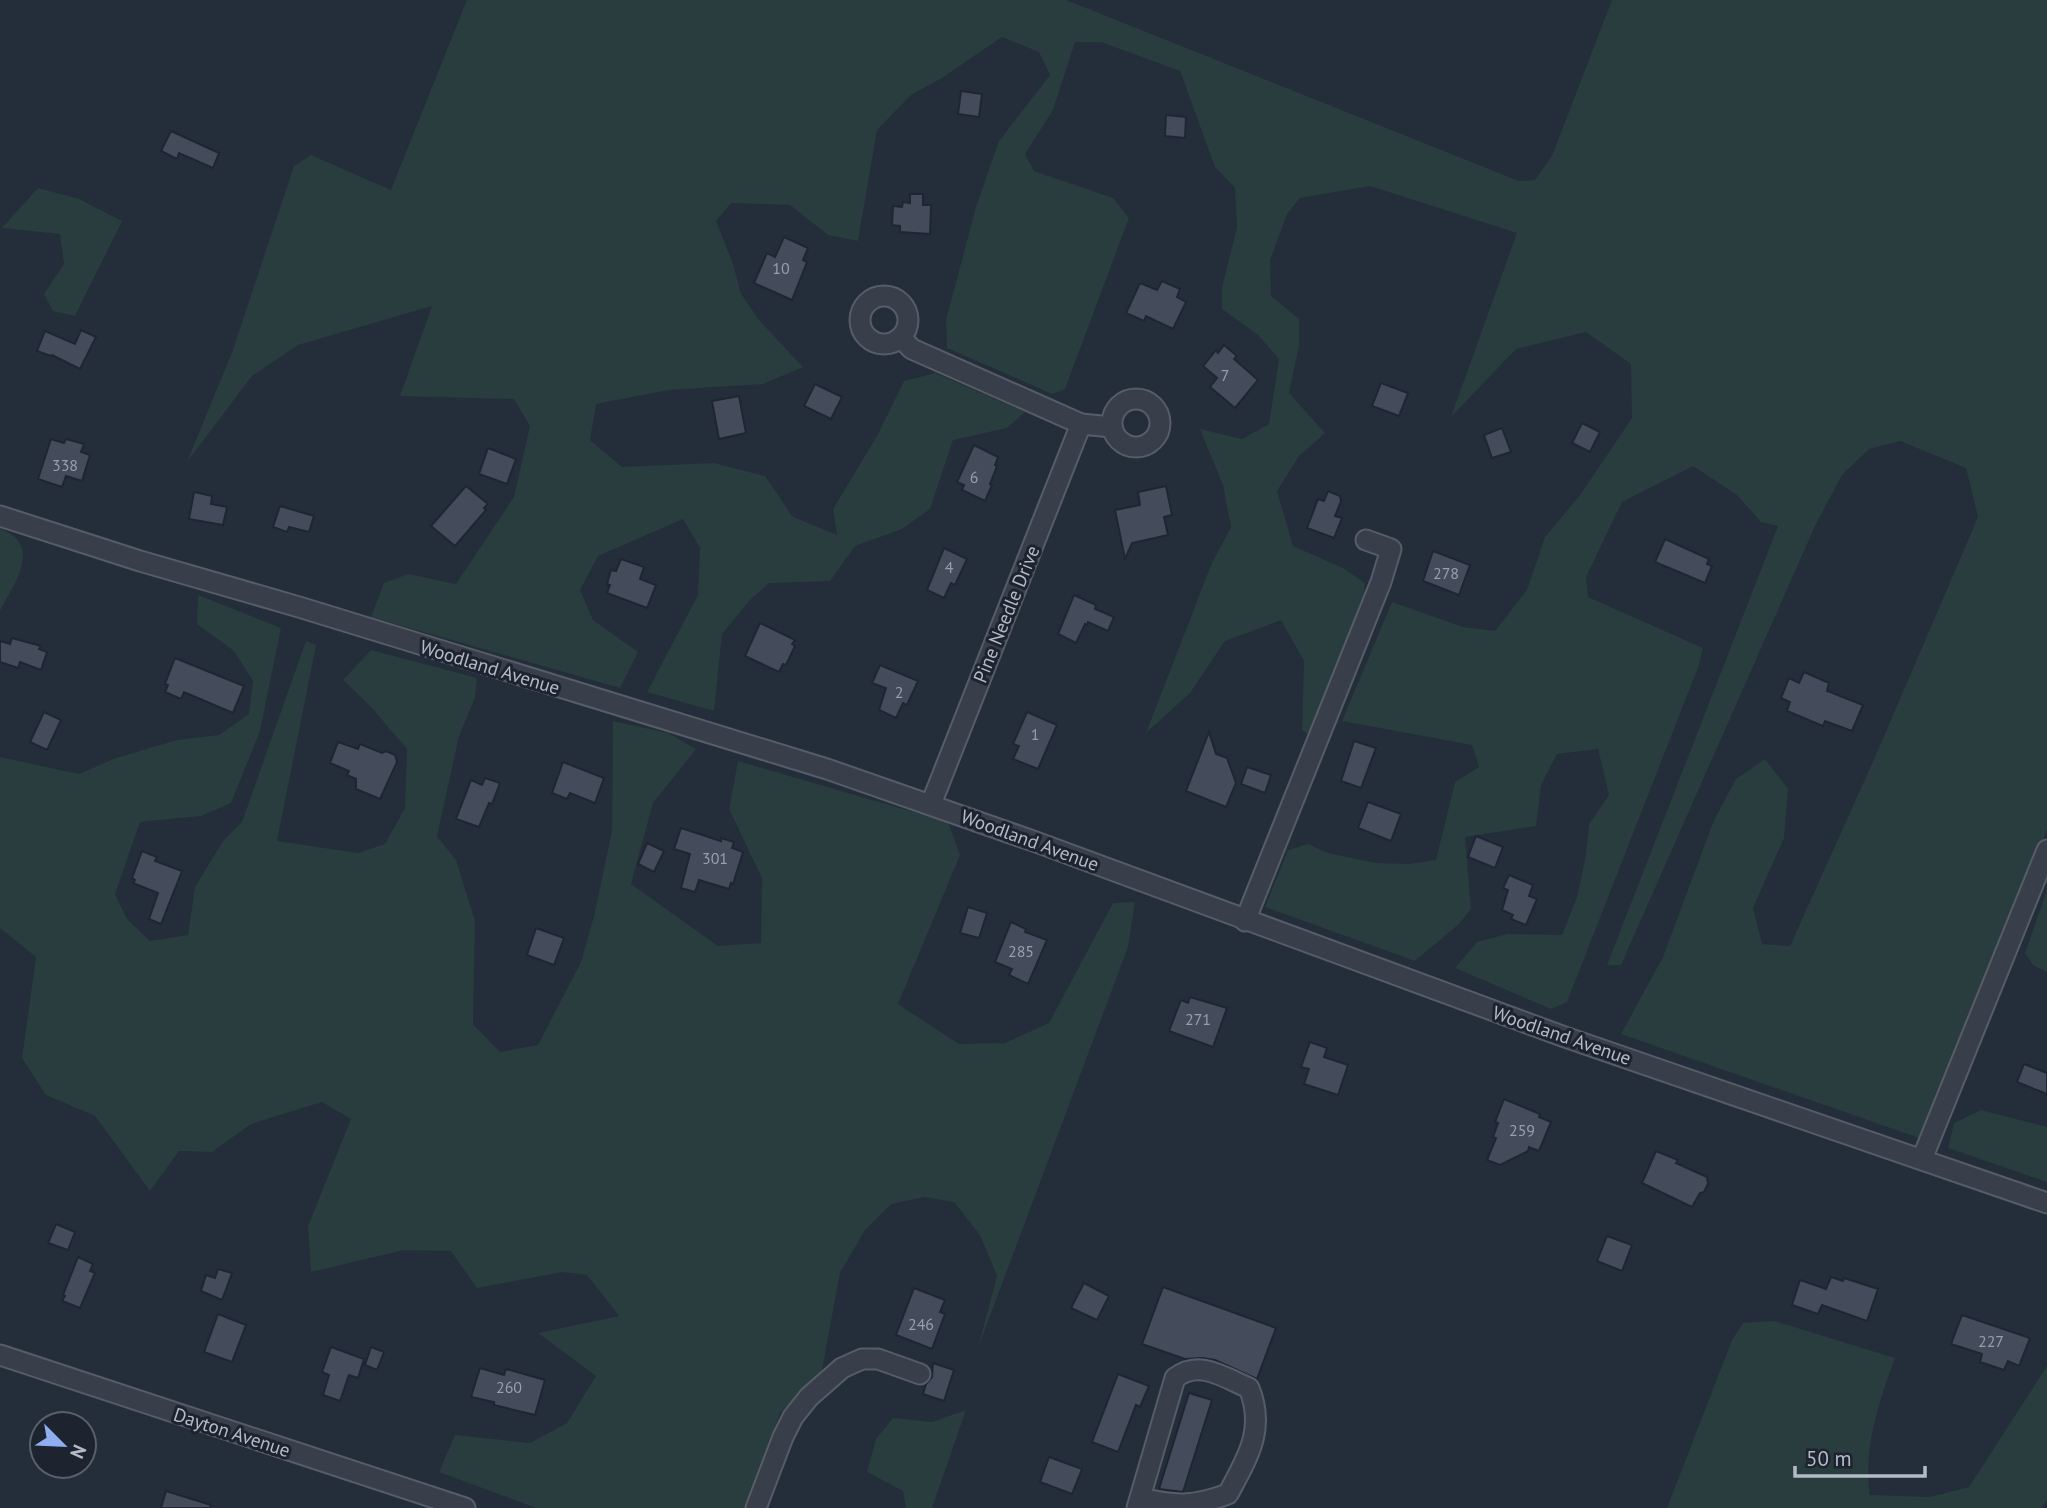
<svg xmlns="http://www.w3.org/2000/svg" width="2047" height="1508" font-family="'PT Sans',sans-serif">
  <rect width="100%" height="100%" fill="#242d3a"/>
  <g fill="#293c3e">
    <polygon points="467,0 1066,0 1519,181 1535,180 1552,156 1612,0 2047,0 2047,830 1926,1129 1919,1138 1621,1034 1663,957 1714,820 1736,779 1765,759 1788,789 1784,838 1753,908 1762,944 1790,946 1875,757 1978,517 1966,468 1900,441 1869,449 1842,475 1815,526 1621,965 1607,965 1778,526 1761,522 1737,495 1693,466 1622,502 1586,577 1588,597 1703,648 1699,665 1567,1002 1551,1009 1455,968 1477,942 1507,934 1562,935 1577,897 1586,855 1589,824 1609,795 1598,749 1557,754 1541,785 1536,826 1465,837 1471,909 1458,925 1415,961 1265,907 1288,850 1308,844 1328,853 1376,863 1409,864 1436,860 1455,782 1479,767 1472,745 1342,721 1392,602 1463,627 1495,631 1527,590 1545,537 1580,495 1632,418 1631,364 1586,332 1516,349 1451,417 1517,233 1370,186 1300,198 1287,214 1270,260 1271,296 1299,319 1299,346 1289,393 1325,433 1299,456 1277,491 1293,546 1343,568 1365,583 1362,613 1311,736 1302,730 1304,661 1281,620 1225,641 1190,693 1146,733 1211,565 1231,527 1223,485 1200,429 1242,439 1269,424 1279,359 1258,335 1222,309 1222,287 1237,227 1235,188 1215,167 1180,71 1101,42 1075,42 1053,110 1025,154 1034,171 1113,198 1129,218 1065,389 1052,394 947,348 946,320 976,207 999,141 1050,75 1039,52 1002,37 942,78 911,95 877,130 858,241 828,235 790,205 731,203 716,221 733,264 741,294 759,320 803,367 763,384 668,390 596,404 590,440 622,467 714,463 765,476 793,517 837,535 833,509 877,436 904,381 935,373 1025,412 1007,428 953,440 930,509 902,529 855,546 830,581 769,583 750,600 722,634 714,711 647,692 698,595 700,548 683,519 598,556 580,590 593,620 638,652 620,688 371,617 384,583 408,574 456,584 514,497 530,426 514,399 400,396 432,306 298,345 252,376 187,462 233,350 294,166 311,155 391,190"/>
    <polygon points="38,188 79,199 122,221 75,316 53,311 44,294 64,264 60,234 2,228"/>
    <path d="M0 529C44 545 14 584 0 611Z"/>
    <polygon points="198,595 281,628 260,731 231,803 201,816 140,822 115,894 127,919 150,941 188,935 195,887 223,841 242,822 306,641 316,645 277,841 358,853 385,844 405,808 407,749 371,707 343,680 371,650 477,678 475,698 459,736 437,836 456,860 475,921 473,1024 500,1052 538,1045 581,962 594,916 612,831 613,721 668,733 696,749 653,803 631,884 718,946 761,943 762,878 729,809 738,761 948,822 960,855 898,1004 959,1044 1005,1043 1049,1023 1113,903 1135,902 1128,947 978,1348 997,1276 980,1235 954,1202 925,1197 891,1204 865,1230 840,1273 822,1370 780,1413 745,1508 536,1508 439,1472 455,1435 530,1443 567,1423 596,1376 538,1333 619,1316 587,1275 562,1272 477,1288 451,1251 404,1250 311,1272 308,1226 351,1119 322,1102 251,1124 212,1152 179,1151 150,1191 95,1116 46,1095 22,1058 36,957 0,928 0,757 79,774 116,758 177,740 219,735 249,714 253,681 234,651 197,624"/>
    <polygon points="2047,890 2047,972 2033,965 2025,953"/>
    <polygon points="1981,1110 2047,1127 2047,1182 1948,1148 1954,1123"/>
    <path d="M1775 1321 1895 1358C1879 1402 1863 1448 1870 1495L1930 1497 1969 1487 2047 1366V1501L2041 1508H1667L1732 1340 1743 1323Z"/>
    <polygon points="966,1410 932,1508 906,1508 903,1491 867,1472 876,1439 893,1418 932,1422"/>
  </g>
  <g fill="#444c5c" stroke="#1f2632" stroke-width="2">
    <polygon points="961,91 982,94 979,117 958,114"/>
    <polygon points="1166,115 1186,117 1185,138 1165,136"/>
    <polygon points="171,131 219,153 213,168 179,153 177,159 161,151"/>
    <polygon points="910,194 923,194 923,205 931,205 930,234 900,232 900,226 892,225 893,206 902,207 903,202 910,203"/>
    <polygon points="784,237 808,248 803,260 807,262 792,300 754,283 767,253 775,257"/>
    <polygon points="1162,281 1180,289 1177,297 1186,302 1173,329 1146,316 1144,321 1126,313 1140,283 1157,290"/>
    <polygon points="81,330 96,337 80,369 52,355 51,356 37,351 45,331 75,344"/>
    <polygon points="1224,345 1237,356 1234,359 1258,380 1235,408 1210,387 1217,378 1203,366 1216,350 1218,353"/>
    <polygon points="1381,383 1408,393 1399,416 1372,406"/>
    <polygon points="815,384 842,397 831,419 804,406"/>
    <polygon points="739,396 746,433 719,439 712,401"/>
    <polygon points="1582,423 1600,432 1590,452 1572,443"/>
    <polygon points="1502,428 1511,452 1492,458 1484,435"/>
    <polygon points="51,439 64,443 66,439 84,444 81,452 90,455 82,481 66,476 62,487 38,479"/>
    <polygon points="974,445 998,457 995,465 997,466 990,484 992,485 985,501 962,490 964,485 957,482"/>
    <polygon points="488,448 516,459 507,484 479,474"/>
    <polygon points="466,486 488,504 484,508 486,510 455,546 431,526"/>
    <polygon points="1166,486 1172,515 1164,517 1168,535 1132,543 1125,559 1115,510 1140,505 1138,492"/>
    <polygon points="1328,491 1340,496 1341,501 1335,516 1342,518 1334,538 1307,528 1318,499 1324,501"/>
    <polygon points="194,492 212,496 211,504 227,507 223,525 189,519"/>
    <polygon points="280,506 314,516 309,532 289,527 287,532 273,527"/>
    <polygon points="1665,539 1709,559 1707,564 1712,566 1705,583 1655,562"/>
    <polygon points="944,548 967,559 955,585 951,583 944,598 927,590"/>
    <polygon points="1433,551 1470,565 1459,595 1423,581"/>
    <polygon points="621,559 644,567 640,579 656,585 647,608 607,593 610,585 607,584 611,570 616,571"/>
    <polygon points="1074,595 1096,605 1095,609 1114,617 1108,631 1088,622 1087,625 1085,624 1076,643 1058,634"/>
    <polygon points="760,623 795,640 792,644 795,646 786,665 783,664 779,672 745,656"/>
    <polygon points="12,638 41,646 39,649 47,652 41,670 20,662 18,668 0,662 0,641 10,644"/>
    <polygon points="175,658 244,686 233,713 184,692 181,699 165,692 168,685 165,684"/>
    <polygon points="880,665 918,681 907,705 903,703 896,718 879,710 886,688 872,683"/>
    <polygon points="1804,672 1829,683 1827,691 1863,705 1852,731 1825,721 1823,726 1787,711 1790,702 1781,698 1789,678 1799,683"/>
    <polygon points="44,712 61,720 47,750 30,742"/>
    <polygon points="1027,712 1057,725 1038,769 1013,759 1019,746 1013,744"/>
    <polygon points="1209,732 1216,754 1227,758 1236,783 1226,807 1186,791"/>
    <polygon points="1354,741 1376,748 1361,788 1341,781"/>
    <polygon points="338,742 358,749 360,744 382,753 386,751 395,755 397,762 380,799 356,789 356,779 347,775 349,771 330,763"/>
    <polygon points="563,762 604,778 595,803 570,793 567,799 552,793"/>
    <polygon points="1247,767 1271,775 1265,793 1241,784"/>
    <polygon points="485,778 500,783 492,804 489,803 479,827 456,819 471,780 482,785"/>
    <polygon points="1368,802 1401,814 1391,841 1358,828"/>
    <polygon points="681,828 721,841 721,838 734,842 732,848 743,852 733,884 731,883 729,889 699,880 695,892 681,888 690,854 674,849"/>
    <polygon points="1476,836 1503,847 1495,868 1468,857"/>
    <polygon points="647,843 664,851 654,872 638,864"/>
    <polygon points="142,851 157,857 155,861 182,871 161,924 149,919 158,893 133,883 135,880 132,878"/>
    <polygon points="1509,875 1533,885 1529,896 1537,899 1526,925 1511,919 1513,915 1502,910 1508,890 1503,888"/>
    <polygon points="968,907 987,913 979,938 960,933"/>
    <polygon points="1011,922 1026,929 1025,932 1047,940 1028,984 1009,975 1012,969 995,962"/>
    <polygon points="536,928 564,938 554,965 527,955"/>
    <polygon points="1190,997 1227,1008 1213,1047 1169,1031 1181,1000 1188,1003"/>
    <polygon points="1310,1042 1327,1048 1324,1057 1348,1065 1338,1095 1304,1084 1309,1069 1301,1067"/>
    <polygon points="2024,1064 2047,1073 2047,1094 2017,1082"/>
    <polygon points="1504,1099 1540,1114 1539,1117 1551,1122 1539,1151 1529,1147 1528,1151 1500,1165 1487,1160 1496,1138 1493,1137 1498,1123 1495,1122"/>
    <polygon points="1656,1151 1678,1160 1676,1163 1707,1177 1708,1184 1704,1192 1700,1193 1692,1207 1642,1183"/>
    <polygon points="56,1224 75,1232 68,1250 48,1243"/>
    <polygon points="1607,1236 1632,1245 1622,1271 1597,1261"/>
    <polygon points="78,1257 93,1264 90,1271 95,1273 80,1308 62,1301 65,1296 63,1295"/>
    <polygon points="218,1269 232,1273 222,1300 201,1291 206,1275 215,1278"/>
    <polygon points="1831,1277 1843,1281 1844,1278 1878,1289 1867,1321 1822,1305 1818,1314 1792,1305 1800,1280 1826,1289"/>
    <polygon points="1084,1283 1109,1296 1097,1320 1071,1308"/>
    <polygon points="1163,1287 1276,1328 1257,1379 1215,1360 1202,1358 1185,1359 1142,1344"/>
    <polygon points="914,1288 945,1300 940,1312 945,1314 932,1349 896,1335"/>
    <polygon points="218,1314 246,1325 232,1362 204,1352"/>
    <polygon points="1962,1315 2030,1338 2019,1366 2008,1361 2004,1370 1980,1362 1982,1354 1951,1344"/>
    <polygon points="331,1347 364,1359 358,1378 349,1375 340,1401 323,1395 329,1375 322,1372"/>
    <polygon points="371,1347 384,1352 377,1370 365,1365"/>
    <polygon points="933,1363 954,1370 944,1401 923,1394 926,1384 932,1377"/>
    <polygon points="480,1368 504,1375 506,1369 545,1380 535,1415 494,1405 494,1402 471,1397"/>
    <polygon points="1118,1374 1149,1386 1140,1407 1136,1405 1118,1452 1092,1442"/>
    <polygon points="1189,1393 1212,1400 1183,1492 1159,1489"/>
    <polygon points="1049,1457 1082,1469 1072,1494 1040,1482"/>
    <polygon points="166,1491 211,1505 210,1508 161,1508"/>
  </g>
  <g fill="none" stroke-linecap="round" stroke-linejoin="round">
    <g stroke="#565d69" stroke-width="23">
      <g id="minor">
        <circle cx="884" cy="320" r="24"/>
        <polyline points="901,338 912,349 1081,424 1112,427"/>
        <circle cx="1136" cy="423" r="24"/>
        <polyline points="0,516 140,561 299,607 827,769 1036,842 1562,1036 2047,1203"/>
        <polyline points="931,804 1081,424"/>
        <polyline points="1245,921 1381,582 1391,549 1366,540"/>
        <polyline points="1922,1159 2047,850"/>
        <polyline points="0,1355 465,1508"/>
        <polyline points="756,1508 783,1437 793,1417 809,1397 842,1368 862,1359 878,1359 920,1374"/>
        <path d="M1137 1508 1175 1378C1199 1359 1223 1377 1249 1388 1266 1430 1247 1458 1228 1494 1192 1507 1176 1506 1140 1498"/>
      </g>
    </g>
    <use href="#minor" stroke="#383f4b" stroke-width="19"/>
  </g>
  <g text-anchor="middle" dominant-baseline="central" stroke-width="6" stroke-linejoin="round" paint-order="stroke">
    <g font-size="16" fill="#989eac">
      <text x="781" y="268">10</text>
      <text x="1225" y="375">7</text>
      <text x="65" y="465">338</text>
      <text x="974" y="477">6</text>
      <text x="949" y="567">4</text>
      <text x="1446" y="573">278</text>
      <text x="899" y="692">2</text>
      <text x="1035" y="734">1</text>
      <text x="715" y="858">301</text>
      <text x="1021" y="951">285</text>
      <text x="1198" y="1019">271</text>
      <text x="1522" y="1130">259</text>
      <text x="921" y="1324">246</text>
      <text x="1991" y="1341">227</text>
      <text x="509" y="1387">260</text>
    </g>
    <g font-size="19" fill="#b4bac6" stroke="#1d2430">
      <text transform="translate(1006 614) rotate(-68)">Pine Needle Drive</text>
      <text transform="translate(490 667) rotate(17)">Woodland Avenue</text>
      <text transform="translate(1030 840) rotate(20)">Woodland Avenue</text>
      <text transform="translate(1562 1035) rotate(19)">Woodland Avenue</text>
      <text transform="translate(232 1432) rotate(18)">Dayton Avenue</text>
    </g>
  </g>
  <g transform="translate(63 1445) rotate(114)"><circle r="33" fill="#1d2430" stroke="#59606c" stroke-width="2"/>
  <path d="M0-5L12 26L0 18L-12 26Z" fill="#8eaef1"/>
  <text y="-10" font-size="19" font-weight="bold" text-anchor="middle" fill="#b4bac6">N</text>
  </g>
  <path d="M1795 1466v10h130v-10" fill="none" stroke="#b4bac6" stroke-width="3.5"/>
  <text x="1806" y="1466" font-size="21" fill="#b4bac6" stroke="#1d2430" stroke-width="5" paint-order="stroke">50 m</text>
</svg>
